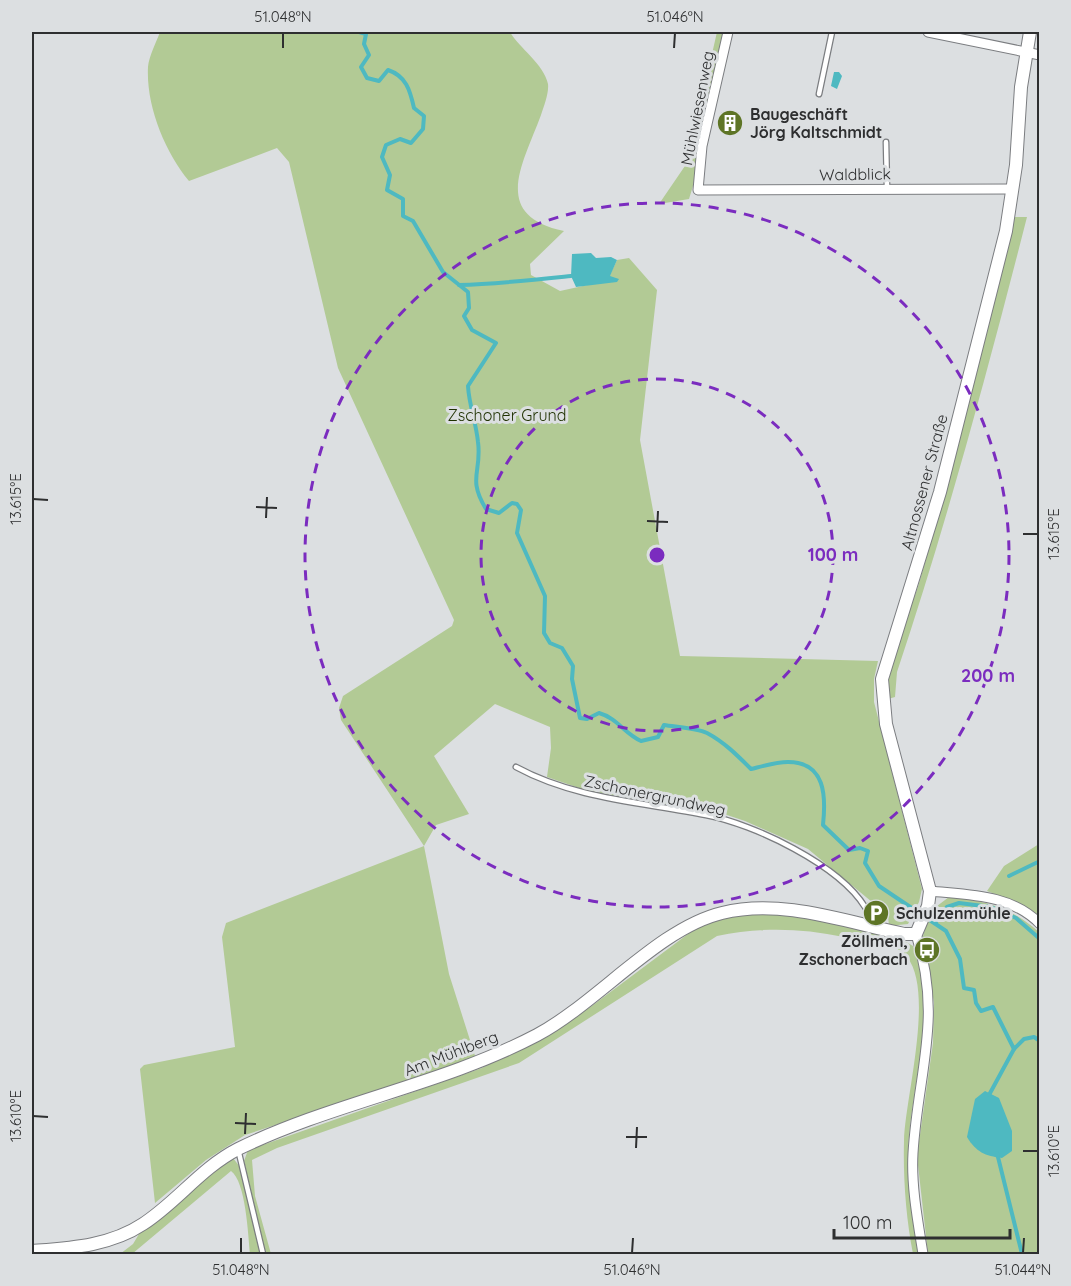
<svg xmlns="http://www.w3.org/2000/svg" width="1071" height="1286" font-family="Quicksand,sans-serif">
  <rect width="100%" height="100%" fill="#dcdfe1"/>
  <g fill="#b2ca95">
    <path d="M160 32H510C519 48 544 64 548 84 549 93 544 106 541 115 523 164 490 215 564 231L530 264 531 275 560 291 601 282H617L609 277 617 260 629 258 657 290 640 440 680 656 878 661 874 679V702L922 889 919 902 908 924 889 926 887 906 872 902 808 849 745 821 709 809 657 803 585 790 547 777 551 748 550 727 495 704 434 756 469 814 436 825 424 846 449 974 476 1059 245 1135 206 1160 155 1203 140 1069 144 1065 235 1047 222 937 226 923 424 846 341 720 339 708 343 696 452 626 454 620 338 368 289 162 277 148 189 181C165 152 146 106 148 67 149 56 156 43 160 32Z"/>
    <polygon points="717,32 725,32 696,176 689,199 659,204 687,163"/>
    <path d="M1013 217H1027C988 370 947 522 897 672L895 697 888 699C884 659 909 618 920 580 955 460 986 339 1013 217Z"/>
    <polygon points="1039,844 1039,919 1011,900 987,891 1004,866"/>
    <path d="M949 897C987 901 1010 907 1039 932V1254H928L917 1156 933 1043 934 1003 923 936 928 920 937 906Z"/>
    <path d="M756 912C784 914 894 931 913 946 936 1009 915 1072 909 1136 905 1175 912 1216 918 1254H913C906 1218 903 1178 904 1141 905 1098 935 992 907 957 895 941 862 941 844 937 801 928 759 927 717 936L519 1063 277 1148 252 1160 255 1196 271 1254H266L244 1161 248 1150 482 1068 538 1039 589 1008 696 928 720 918Z"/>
    <path d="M233 1158 240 1167 260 1254H250C248 1235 246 1182 231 1171L132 1254H120L133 1244 139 1234 196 1182Z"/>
  </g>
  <g fill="#4eb9c1">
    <polygon points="834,72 839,72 842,76 837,89 831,86"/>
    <polygon points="591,253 596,258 611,257 617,260 610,276 619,279 617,282 576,287 571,276 572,254"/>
    <path d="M985 1091 999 1098 1012 1131V1151L1002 1158C985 1156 976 1152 967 1137L975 1099Z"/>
  </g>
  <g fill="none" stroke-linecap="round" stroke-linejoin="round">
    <g stroke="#4eb9c1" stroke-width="4">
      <path d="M359 32 366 34 364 44 369 55 361 67 367 78 379 81 388 70C406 76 410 90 414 108L424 116 423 129 411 143 400 139 386 145 382 157 390 175 387 190 403 199V216L413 221 443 272 468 292 469 308 464 316 472 330 496 343 468 386C469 405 476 422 478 442 482 472 467 478 486 509L499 513 512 503 517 504 521 510 517 533 545 596 544 633 550 643 562 648 573 666 572 679 580 718 587 719 599 713C617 718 624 733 641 741L658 737 664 725C676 727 696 728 707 733 724 742 737 755 751 769 763 766 776 762 788 762 826 762 826 797 823 825L849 850 860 848 868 851 865 863 879 886 946 931 960 959 964 988 974 990 976 1003 981 1011 993 1007 1014 1049 1024 1039 1034 1037 1040 1041"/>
      <path d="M459 285C497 284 533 280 571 276"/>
      <polyline points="1009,876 1040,861"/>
      <polyline points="935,923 947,907 959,903 991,907 1016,918 1040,939"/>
      <polyline points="989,1095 1014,1049"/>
      <polyline points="997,1153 1022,1254"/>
    </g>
    <g stroke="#7b7d80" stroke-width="7">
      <g id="service">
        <polyline points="819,94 832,32"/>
        <polyline points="886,142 887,188"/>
        <path d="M516 767C575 799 641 802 706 815 754 824 839 865 865 907 868 911 869 919 870 924"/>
        <polyline points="238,1149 263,1254"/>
      </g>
    </g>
    <g stroke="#7b7d80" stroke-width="11">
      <g id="minor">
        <polyline points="728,32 702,146 698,190 1012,189"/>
        <polyline points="928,32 1040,55"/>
        <path d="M930 891C968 895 1011 894 1040 924"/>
        <path d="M916 934C943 1018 918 1071 913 1153 911 1186 918 1222 923 1254"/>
      </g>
    </g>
    <g stroke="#7b7d80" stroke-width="14">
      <path id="tertiary" d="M32 1251C70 1248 110 1246 143 1224 177 1202 201 1168 238 1149 334 1102 442 1085 537 1035 597 1003 659 928 722 913 781 898 846 922 904 934H916L928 906 930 891 886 724 882 679 940 492 1006 231 1016 165 1021 87 1030 32"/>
    </g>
    <use href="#service" stroke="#fff" stroke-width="4.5"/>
    <use href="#minor" stroke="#fff" stroke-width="9"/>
    <use href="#tertiary" stroke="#fff" stroke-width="12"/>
  </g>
  <path fill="none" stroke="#2e2f30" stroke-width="2" d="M283 48V33M674 48 675 33M33 499 48 500M256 507 277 508M266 518 267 497M647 521 668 522M657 532 658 511M1023 534H1038M33 1116 48 1117M235 1123 256 1124M245 1134 246 1113M626 1137H647M636 1148 637 1127M1023 1151H1038M241 1253V1238M632 1253 633 1238M1023 1253 1024 1238"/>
  <g fill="none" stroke="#7b2cbf" stroke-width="3" stroke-dasharray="10 8">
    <circle cx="657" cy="555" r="176"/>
    <circle cx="657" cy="555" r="352"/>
  </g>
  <defs>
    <g id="building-disc" transform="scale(1.35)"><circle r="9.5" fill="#5e7526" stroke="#dcdfe1"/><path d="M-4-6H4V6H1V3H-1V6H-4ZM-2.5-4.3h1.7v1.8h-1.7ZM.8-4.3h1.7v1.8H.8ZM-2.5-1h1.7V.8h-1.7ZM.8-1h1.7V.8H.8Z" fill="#fff"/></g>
    <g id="parking-disc" transform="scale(1.35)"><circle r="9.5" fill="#5e7526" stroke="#dcdfe1"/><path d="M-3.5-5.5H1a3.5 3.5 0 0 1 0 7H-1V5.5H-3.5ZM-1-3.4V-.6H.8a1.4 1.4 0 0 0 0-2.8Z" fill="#fff"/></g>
    <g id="bus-disc" transform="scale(1.35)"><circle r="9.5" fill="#5e7526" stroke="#dcdfe1"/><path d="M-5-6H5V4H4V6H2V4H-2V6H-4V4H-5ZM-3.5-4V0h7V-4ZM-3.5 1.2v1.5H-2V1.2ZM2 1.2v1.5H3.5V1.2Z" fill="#fff"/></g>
  </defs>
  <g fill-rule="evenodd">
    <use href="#building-disc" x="730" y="123"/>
    <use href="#parking-disc" x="876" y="913"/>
    <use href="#bus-disc" x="927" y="950"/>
  </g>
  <g text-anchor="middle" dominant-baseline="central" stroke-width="6" stroke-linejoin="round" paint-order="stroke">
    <g font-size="16" fill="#2e2f30" stroke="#dcdfe1">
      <text transform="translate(697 108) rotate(-79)">Mühlwiesenweg</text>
      <text transform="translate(855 174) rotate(-1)">Waldblick</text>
      <text transform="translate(924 482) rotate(-75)">Altnossener Straße</text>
      <text transform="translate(655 795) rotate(12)">Zschonergrundweg</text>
      <text transform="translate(451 1053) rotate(-21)">Am Mühlberg</text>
    </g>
    <g font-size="16" font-weight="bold" fill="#2e2f30" stroke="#dcdfe1" text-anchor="start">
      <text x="750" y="114">Baugeschäft<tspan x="750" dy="18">Jörg Kaltschmidt</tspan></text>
      <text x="896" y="913">Schulzenmühle</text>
      <text x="908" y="941" text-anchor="end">Zöllmen,<tspan x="908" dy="18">Zschonerbach</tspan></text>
    </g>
    <g font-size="16" fill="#1f3100" stroke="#dcdfe1">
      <text x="507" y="415">Zschoner Grund</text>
    </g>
  </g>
  <circle cx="657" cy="555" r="9" fill="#7b2cbf" stroke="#dcdfe1" stroke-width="3"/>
  <g font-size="18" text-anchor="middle" font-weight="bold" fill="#7b2cbf" stroke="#dcdfe1" stroke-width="6" stroke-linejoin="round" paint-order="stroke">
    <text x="833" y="561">100 m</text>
    <text x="988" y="682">200 m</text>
  </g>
  <rect width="1071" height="1286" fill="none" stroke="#dcdfe1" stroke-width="66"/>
  <path d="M834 1229v9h176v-9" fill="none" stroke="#2e2f30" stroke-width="3"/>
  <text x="843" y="1229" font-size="18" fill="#2e2f30" stroke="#dcdfe1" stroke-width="4.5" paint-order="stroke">100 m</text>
  <rect x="33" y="33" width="1005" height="1220" fill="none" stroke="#2e2f30" stroke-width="2"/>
  <g font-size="15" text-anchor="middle" fill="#2e2f30">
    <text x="283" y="22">51.048°N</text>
    <text x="675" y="22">51.046°N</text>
    <text transform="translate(16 499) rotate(-90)" y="5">13.615°E</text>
    <text transform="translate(1054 534) rotate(-90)" y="5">13.615°E</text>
    <text transform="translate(16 1116) rotate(-90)" y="5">13.610°E</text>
    <text transform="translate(1054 1151) rotate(-90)" y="5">13.610°E</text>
    <text x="241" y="1275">51.048°N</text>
    <text x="632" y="1275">51.046°N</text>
    <text x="1023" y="1275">51.044°N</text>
  </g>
</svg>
